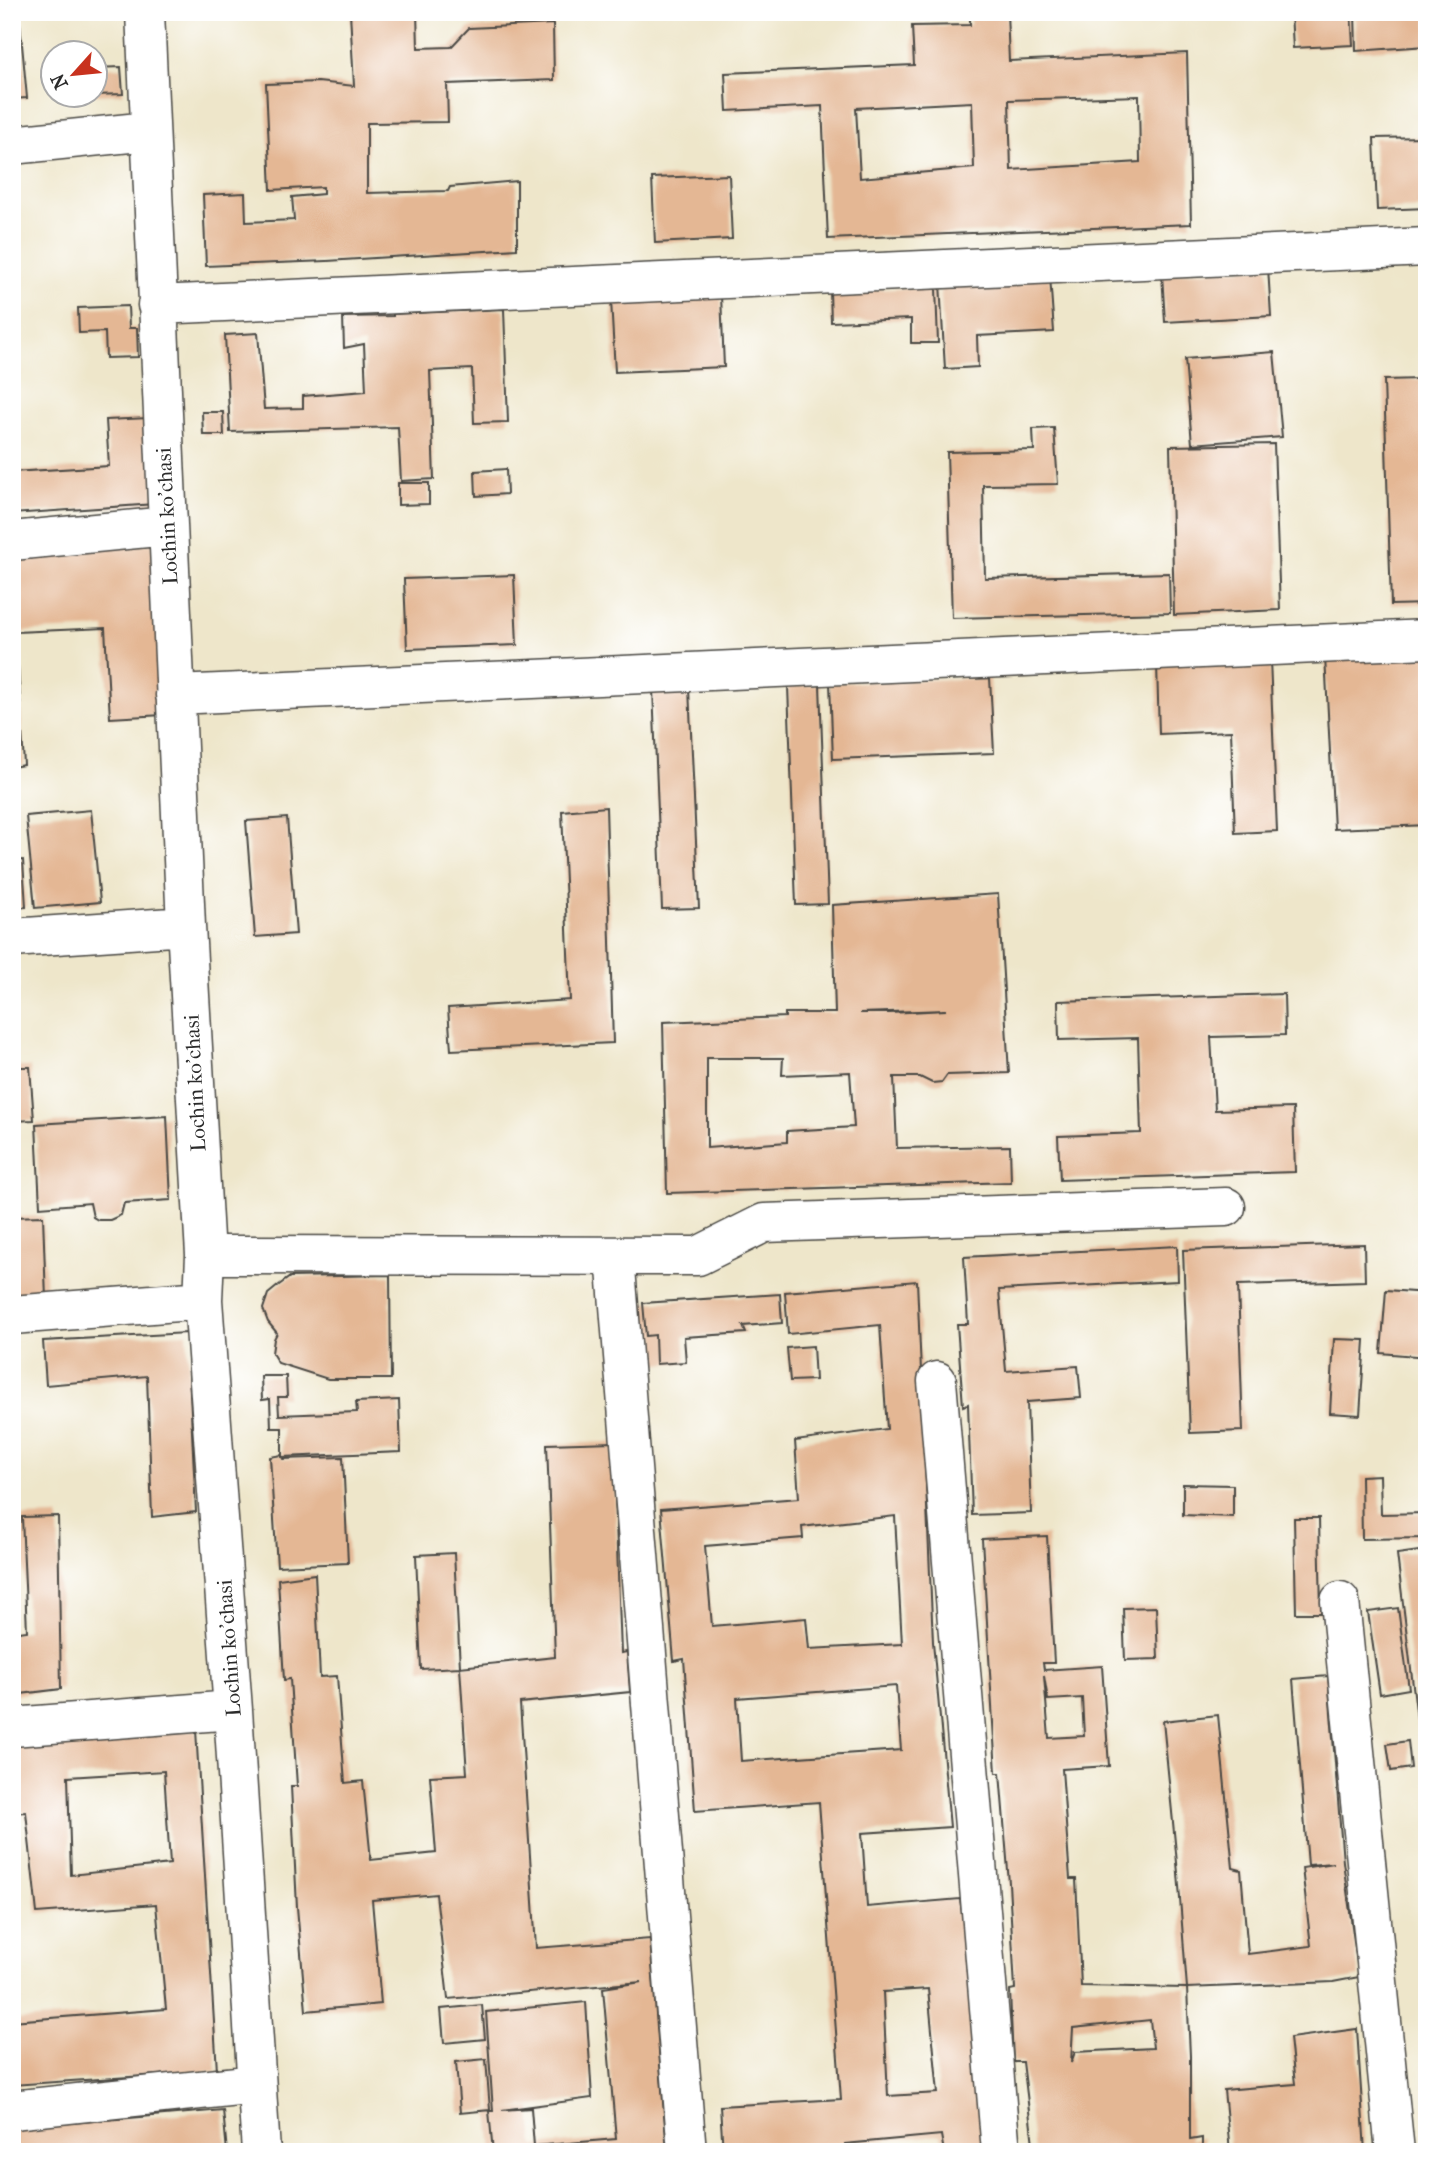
<svg xmlns="http://www.w3.org/2000/svg" width="1439" height="2164" font-family="'IM FELL French Canon',serif">
<style>
.building{fill:#e4b794;fill-rule:evenodd}
.lines{fill:none;stroke-linecap:round;stroke-linejoin:round}
.minor-casing{stroke:#484743;stroke-width:41}
.minor{stroke:#fff;stroke-width:38}
.labels{text-anchor:middle;dominant-baseline:central;stroke-width:5;stroke-linejoin:round;paint-order:stroke}
.street-label{font-size:21px;fill:#2b2b2b;stroke:#fff}
</style>
<rect width="100%" height="100%" fill="#fff"/>
<filter id="ink" filterUnits="userSpaceOnUse"><feTurbulence type="fractalNoise" baseFrequency=".0143" numOctaves="2"/><feDisplacementMap in="SourceGraphic" scale="14" xChannelSelector="R" yChannelSelector="G"/><feConvolveMatrix kernelMatrix="1 2 1 2 8 2 1 2 1" color-interpolation-filters="sRGB"/></filter>
<filter id="wash" filterUnits="userSpaceOnUse"><feTurbulence type="fractalNoise" baseFrequency=".00686" numOctaves="4" result="noise"/><feDisplacementMap in="SourceGraphic" scale="28" xChannelSelector="R" yChannelSelector="G"/><feGaussianBlur stdDeviation="1.57" result="paint"/><feColorMatrix in="noise" values="0 0 0 0 0 0 0 0 0 0 0 0 0 0 0 0 0 1.4 0 .05"/><feComposite in="paint" operator="in"/></filter>
<g filter="url(#wash)">
<rect width="100%" height="100%" fill="#eee6ca"/>
<g id="blocks">
<path class="building" d="M12,12H19L27,98L12,99Z
M350,12H417L418,48L451,47L469,28L553,24L554,80L447,84L448,122L367,123V193L448,191L450,187L517,181V249L327,261L206,266L203,195L245,193L246,222L294,220L292,197L323,194V187L271,190L266,84L318,82L354,86Z
M970,12H1007L1009,61L1187,53L1191,224L828,239L822,106L727,111L725,73L914,65L912,26L970,25ZM1139,96L1140,162L1011,170L1009,100ZM972,102L974,168L860,178L856,108Z
M1291,12H1351L1353,45L1293,48Z
M1355,12H1427V46L1356,51Z
M121,67L123,94L94,95V68Z
M1427,137V208L1377,210L1374,138Z
M729,175L732,239L655,243L652,178Z
M1268,267L1271,316L1165,322L1162,274Z
M1050,276L1054,332L977,336L978,367L945,369L940,283Z
M936,288L938,343H911V319L831,322L830,291Z
M721,295L724,367L615,372L611,300Z
M128,306L129,328H137L138,357L106,358L105,332L79,333L78,308Z
M504,309L508,422L474,423L472,369L430,371L434,479L401,481L398,427L230,432L225,335L258,333L264,409L303,408V396L366,391L364,344L344,348L343,317L393,316V314Z
M1274,352L1282,437L1192,444L1185,359Z
M1421,379L1425,497H1427V604L1391,605L1384,380Z
M202,412H223L224,435H203Z
M149,418L155,504L12,514V472L109,466L106,420Z
M1054,428L1058,484L983,485L985,578L1169,573L1170,613L952,618L947,452L1034,450L1033,429Z
M1274,444L1280,610L1174,615L1170,446Z
M506,469L507,494L476,496L475,471Z
M398,483H429V504L398,505Z
M153,543L163,715L110,718L105,628L16,632L24,765L12,767V551Z
M514,575L517,645L407,649L404,579Z
M1427,653V825L1334,829L1325,656Z
M1270,659L1277,831L1235,833L1231,731L1159,734L1157,664Z
M990,678L994,753L833,759L830,683Z
M820,685L828,904L796,905L788,686Z
M689,688L699,908L662,909L653,689Z
M606,807L613,1043L451,1050L448,1008L570,1000L562,811Z
M91,810L100,902L35,908L26,816Z
M287,818L296,934L255,937L246,821Z
M23,860L26,907L12,908V861Z
M998,894L1009,1073L947,1075L942,1082L932,1083L920,1077H894L897,1148L1010,1146L1011,1182L667,1193L663,1022L785,1017V1013H835L832,905ZM946,1010L890,1013H860ZM707,1058H783L782,1075L850,1072L854,1127L787,1131V1142L707,1148Z
M1284,994L1285,1035L1211,1037L1215,1110L1293,1108L1295,1172L1060,1180L1058,1136L1141,1133L1138,1038L1059,1040L1058,1001Z
M12,1067H30L34,1120L13,1121Z
M167,1116L171,1200L124,1203L121,1215L110,1220H98L93,1217L90,1203L40,1207L36,1124Z
M43,1216L46,1299L12,1302V1217Z
M1364,1244L1365,1281L1238,1285L1243,1431L1190,1433L1183,1250Z
M1177,1246L1178,1281L999,1290L1006,1371L1078,1366L1081,1398L1027,1402L1031,1513L972,1515L968,1404L963,1406L957,1324H968L964,1257Z
M390,1275L391,1379H328L278,1363L272,1353L274,1339L277,1333L268,1322L263,1309L268,1294L279,1285L290,1277Z
M917,1281L933,1642L950,1827L862,1833L867,1907L960,1899L995,2152H944L941,2135L845,2144V2152H723L720,2106L841,2099L819,1802L695,1811L684,1659L674,1661L661,1509L799,1498L795,1441L887,1429L880,1325L788,1334L785,1292ZM895,1516L902,1644L809,1649L806,1618L712,1626L705,1546L803,1538L802,1527ZM896,1686L901,1750L741,1761L737,1698ZM928,1989L938,2093L888,2096L883,1992Z
M1386,1290L1427,1293V1357L1381,1353Z
M780,1294L782,1323L743,1326L746,1333L684,1337L686,1362L656,1364L655,1335L646,1336L643,1303Z
M187,1333L196,1512L152,1517L147,1376L46,1385L43,1341Z
M1334,1339L1365,1340L1360,1415L1330,1413Z
M813,1346L815,1380L790,1381L787,1348Z
M261,1376H286L287,1397H278L279,1415L357,1412L356,1402L399,1400L401,1452L282,1457V1428H271L270,1399L262,1400Z
M613,1442L621,1653L627,1652L630,1692L520,1703L536,1948L650,1939L667,2152H493L489,2111H493L486,2012L586,2002L592,2098L502,2110L531,2108L534,2146L616,2139L603,1988L642,1982L448,1999L436,1894L372,1900L381,2004L306,2011L297,1907L291,1786H297L290,1679L284,1680L278,1579L315,1574L320,1677L337,1676L345,1783L363,1781L371,1860L436,1853L430,1776L467,1774L460,1667L421,1669L416,1555L454,1553L460,1667L555,1657L547,1444Z
M281,1455L283,1459L343,1457L348,1563L277,1566L270,1457Z
M1380,1475L1381,1514L1427,1513V1538L1362,1539L1361,1476Z
M1183,1484L1233,1485V1517L1183,1515Z
M58,1516L61,1689L12,1695V1633L27,1631L22,1517Z
M1294,1518H1319L1321,1613H1296Z
M1047,1536L1054,1663H1043L1044,1670L1102,1666L1109,1766L1062,1769L1070,1879H1076L1081,1986L1187,1988L1190,2056V2140L1202,2138V2152H1034L1023,2062H1013L1010,1990L1015,1989L1009,1883L1000,1773H996L982,1539ZM1044,1676L1048,1700L1082,1698L1084,1736L1049,1738ZM1150,2020L1153,2048L1075,2052L1071,2063L1073,2028Z
M1427,1550V1726L1418,1727L1397,1554Z
M1156,1607L1158,1659L1125,1660L1123,1608Z
M1398,1608L1409,1689L1380,1694L1368,1612Z
M1328,1676L1343,1862L1359,1977L1333,1982L1187,1988L1178,1873L1163,1721L1218,1715L1233,1868L1241,1870L1248,1954L1311,1946L1302,1868L1334,1863L1308,1865L1293,1679Z
M196,1730L217,2071L12,2085V2021L166,2009L156,1904L37,1913L26,1812L12,1813V1741ZM164,1771L170,1864L71,1875L68,1777Z
M1408,1741L1411,1768L1391,1771L1387,1744Z
M482,2005L485,2039L444,2043L441,2009Z
M1357,2029L1365,2152H1230L1224,2090L1295,2084L1290,2038Z
M486,2059L490,2110L460,2113L456,2062Z
M223,2110L227,2152H12V2128Z"/>
</g>
</g>
<g filter="url(#ink)">
<use href="#blocks" fill-opacity="0" stroke="#484743" stroke-width="2"/>
<g class="lines">
<g class="minor-casing">
<path id="minor" d="M145,12L186,926L205,1255L203,1300L233,1710L261,2152
M12,145L149,131
M157,305L1427,247
M12,541L168,526
M175,695L1427,639
M12,938L186,926
M205,1255L698,1256L764,1223L1226,1207
M615,1256L687,2152
M12,1315L203,1300
M937,1381L1001,2152
M1340,1601L1395,2152
M12,1727L233,1710
M12,2110L256,2084"/>
</g>
<use href="#minor" class="minor"/>
</g>
</g>
<g class="labels">
<g class="street-label">
<text transform="translate(167 516) rotate(-93)">Lochin ko'chasi</text>
<text transform="translate(195 1083) rotate(-93)">Lochin ko'chasi</text>
<text transform="translate(229 1648) rotate(-94)">Lochin ko'chasi</text>
</g>
</g>
<rect width="1439" height="2164" fill="none" stroke="#fff" stroke-width="42"/>
<g transform="translate(74 74) rotate(243)"><circle r="33" fill="#ffffff" stroke="#aaaaaa" stroke-width="2"/>
<path d="M0-5L12 26L0 18L-12 26Z" fill="#c8321e"/>
<text y="-10" font-size="19" font-weight="bold" text-anchor="middle" fill="#2b2b2b">N</text>
</g>
</svg>
